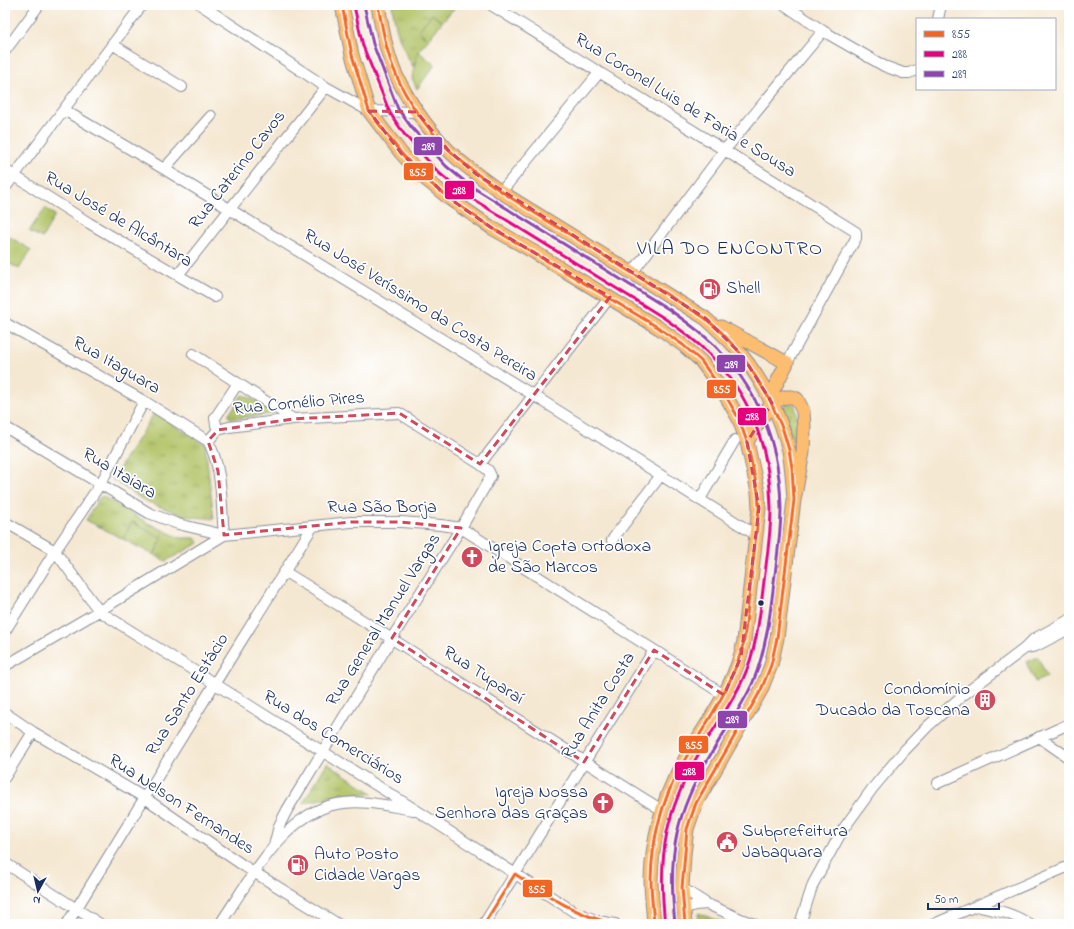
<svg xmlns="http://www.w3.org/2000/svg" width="1074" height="929" font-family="'Indie Flower',sans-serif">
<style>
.grass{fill:url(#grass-dots);stroke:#667962}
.park{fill:url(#park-tufts);stroke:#667962}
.pitch{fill:#b1c366;stroke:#667962}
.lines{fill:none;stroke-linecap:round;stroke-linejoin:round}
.minor-casing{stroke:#888c98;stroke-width:12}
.major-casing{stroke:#888c98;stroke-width:15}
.minor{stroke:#fff;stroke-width:10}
.major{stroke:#fcbd6f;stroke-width:13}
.bus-1-casing{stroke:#fff;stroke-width:6}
.bus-2-casing{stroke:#fff;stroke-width:6}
.bus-3-casing{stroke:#fff;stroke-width:6}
.bus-1{stroke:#f26522;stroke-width:3}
.bus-2{stroke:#e5007d;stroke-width:3}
.bus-3{stroke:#8e44ad;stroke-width:3}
.marked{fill:none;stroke:#d1495b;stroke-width:3;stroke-dasharray:8 5;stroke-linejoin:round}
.bus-dot{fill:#1b2f5e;stroke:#fff;stroke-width:1.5}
.labels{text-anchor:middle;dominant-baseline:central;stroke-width:3.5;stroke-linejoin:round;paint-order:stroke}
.street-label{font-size:18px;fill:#1b2f5e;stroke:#fff}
.poi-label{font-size:18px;fill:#1b2f5e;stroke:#fff;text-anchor:start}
.quarter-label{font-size:20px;letter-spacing:1px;fill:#1b2f5e;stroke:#fff}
.line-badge{stroke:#fff;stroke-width:1.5}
.badge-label{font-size:11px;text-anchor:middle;font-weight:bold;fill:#fff}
</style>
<defs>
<pattern id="grass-dots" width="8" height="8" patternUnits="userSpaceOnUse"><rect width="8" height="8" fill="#b1c366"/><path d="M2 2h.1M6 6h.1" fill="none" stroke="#8f9f57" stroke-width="1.8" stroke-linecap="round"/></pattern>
<pattern id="park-tufts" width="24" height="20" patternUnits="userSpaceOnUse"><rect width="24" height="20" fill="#b1c366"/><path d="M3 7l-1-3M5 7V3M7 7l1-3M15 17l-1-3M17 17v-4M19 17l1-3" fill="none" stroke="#8f9f57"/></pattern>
</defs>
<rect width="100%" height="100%" fill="#fff"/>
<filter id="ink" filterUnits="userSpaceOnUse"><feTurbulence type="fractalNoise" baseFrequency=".025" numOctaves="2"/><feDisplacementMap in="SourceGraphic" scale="8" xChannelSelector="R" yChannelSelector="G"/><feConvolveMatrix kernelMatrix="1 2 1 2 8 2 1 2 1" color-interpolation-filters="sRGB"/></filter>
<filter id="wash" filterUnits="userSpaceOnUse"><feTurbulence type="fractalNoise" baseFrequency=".012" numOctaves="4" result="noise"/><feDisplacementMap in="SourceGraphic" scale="16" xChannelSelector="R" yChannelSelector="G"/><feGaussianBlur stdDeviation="0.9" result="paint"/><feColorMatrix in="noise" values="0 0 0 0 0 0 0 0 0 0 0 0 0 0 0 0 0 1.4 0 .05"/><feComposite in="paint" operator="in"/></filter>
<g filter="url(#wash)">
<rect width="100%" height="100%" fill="#f5e8d2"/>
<path class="grass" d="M790,403L795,405L798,422L797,455L782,408L785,404Z"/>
<path class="park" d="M392,5H457L442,22L432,14L419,32L429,39L418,51L414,68C400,45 396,31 392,5Z
M242,395C253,398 265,405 271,414L231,419L228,416Z
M154,413L205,444L214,519L185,516L145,501L112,480Z
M102,496L148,523L180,538H195L199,543L166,561L154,555L162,539L133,522L123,539L86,520L99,498Z
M327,763L372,793L336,796L303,803Z
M699,913L727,924H699L698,914Z"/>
<path class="pitch" d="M432,14L442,22L429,39L418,31Z
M418,51L435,65L417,89L412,78Z
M45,208L55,215L42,238L29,231Z
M5,234L31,250L19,269L5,261Z
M132,522L162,539L154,555L123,539Z
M1038,657L1047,677L1035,682L1026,662Z"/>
</g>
<g filter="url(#ink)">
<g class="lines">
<g class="minor-casing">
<path id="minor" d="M201,5L326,87L369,111L417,112
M491,5L856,232V238L787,363
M785,5L823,31L884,66L903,73H909L917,70
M938,19L941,5
M112,44L182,87
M5,51L39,5
M64,110L164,169L533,395L756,535
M164,169L211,116
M5,170L89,223L215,297
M5,188L142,5
M501,192L599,73
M632,273L724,151L823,31
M178,275L326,87
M5,323L144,401L208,441C223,469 221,504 224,535L178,524L149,513L5,427
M193,354L293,419
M218,430L216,425L215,418L238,383
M208,441L218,430L229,427L293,419L399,413L480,464L488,470L491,476L461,528L392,638L287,810L279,826L274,846
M480,464L610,297
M700,499L735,440
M5,522L55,551L99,611L419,812L573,911L598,921L615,924
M612,540L661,475
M285,572C412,650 536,732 662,810
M5,631L55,551L101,483L144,401
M1024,649L1036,646L1069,629
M5,666L99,611L224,535L351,522H401L441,525L461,528L654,650L724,695
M5,713L33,732L145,798L244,866L338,924
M1039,737L1069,758
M5,777L33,732
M938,783L1069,724
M5,863L100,924
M682,888L707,904L743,920L754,924
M976,906C995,910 1013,913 1029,924
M683,909L695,905L707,904
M67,924L215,683L313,526
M220,924C248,883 284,813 337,804C362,799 388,806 413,810
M484,924L654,650
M800,924L813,884L842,831L872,789L904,751L928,726L962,696L1024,649L1034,639L1069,620
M934,924L1069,866"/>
</g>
<g class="major-casing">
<path id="major" d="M342,5L352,55L369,111L401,153L423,177L450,199L492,228L534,252L659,328L683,345L701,361L723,391L739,419L747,442L758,492L759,508L744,641C735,689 703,727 680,768C662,801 652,841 651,879C651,894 653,909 654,924
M378,5C382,28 386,52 395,73C408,101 427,128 448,150C464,166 483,179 501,192L705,318C715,327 725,336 734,346C759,374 781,414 789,451C792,467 793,484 794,500
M721,327L787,363L769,398
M685,924L682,888L684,855L687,829L696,803L761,690L771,665L777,638L794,500L803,452L804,428L803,411L797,399L792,397H785L772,403L760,420L747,442"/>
</g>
<use href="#minor" class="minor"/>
<use href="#major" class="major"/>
<g class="bus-1-casing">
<path id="bus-1" d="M342,5L352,55L369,111L401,153L423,177L450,199L492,228L659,328L683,345L701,361L723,391L739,419L747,442L758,492L759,508L744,641C731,692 705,723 680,768C662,801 652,840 651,879C651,894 653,909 654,924
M378,5C382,26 385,47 393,67C423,147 494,188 564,231C611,260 658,289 705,318L721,332L742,355L769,398L783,430L789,450L792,468L794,500L777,638L771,665L761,690L696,803L687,829L682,888L685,924
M484,924L515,874C547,895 577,916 615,924"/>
</g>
<g class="bus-2-casing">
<path id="bus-2" d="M354,6L363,46L390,113L404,134L439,173L463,193L664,318C680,329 695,340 709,354C751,394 770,450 771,508C771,532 767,557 764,581C760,613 757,649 743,679C732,703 716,725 702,748C666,809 657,853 665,924"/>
</g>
<g class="bus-3-casing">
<path id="bus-3" d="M364,5L373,44L398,109L412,128L446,166L469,185L670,310C686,322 703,333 717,348C760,392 780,447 781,508C781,532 777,558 774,582C770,616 766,650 753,682C743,705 727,727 714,749C676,810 667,852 675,923"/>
</g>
<use href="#bus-1" class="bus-1"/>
<use href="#bus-2" class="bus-2"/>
<use href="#bus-3" class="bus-3"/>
</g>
</g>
<path class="marked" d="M369,111L417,112L448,150L476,174L705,318L742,355L772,403L747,442L759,508L741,657L724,695L654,650L584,762L392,638L461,528L401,522H351L224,535L218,471L208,441L218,430L293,419L399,413L480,464L610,297L492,228L450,199L401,153Z"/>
<defs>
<g id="fuel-disc" transform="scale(1.15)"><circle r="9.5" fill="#d1495b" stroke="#fff"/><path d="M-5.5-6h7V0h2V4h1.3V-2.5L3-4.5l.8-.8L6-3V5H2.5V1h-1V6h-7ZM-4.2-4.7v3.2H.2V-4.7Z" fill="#fff"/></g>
<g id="church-disc" transform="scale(1.15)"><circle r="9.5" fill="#d1495b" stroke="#fff"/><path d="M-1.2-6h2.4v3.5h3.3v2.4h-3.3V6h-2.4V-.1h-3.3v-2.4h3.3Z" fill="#fff"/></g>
<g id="building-disc" transform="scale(1.15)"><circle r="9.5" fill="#d1495b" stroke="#fff"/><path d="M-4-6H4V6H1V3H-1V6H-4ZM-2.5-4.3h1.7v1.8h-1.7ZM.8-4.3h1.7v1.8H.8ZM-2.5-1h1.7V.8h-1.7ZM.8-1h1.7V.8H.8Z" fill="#fff"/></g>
<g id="civic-disc" transform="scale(1.15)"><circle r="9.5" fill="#d1495b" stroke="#fff"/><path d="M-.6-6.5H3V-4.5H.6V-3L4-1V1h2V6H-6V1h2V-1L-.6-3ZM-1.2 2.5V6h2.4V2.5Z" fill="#fff"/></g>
</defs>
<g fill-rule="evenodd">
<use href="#fuel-disc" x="710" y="289"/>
<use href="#church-disc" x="472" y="557"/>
<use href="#building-disc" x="985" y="700"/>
<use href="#church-disc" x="603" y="803"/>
<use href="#civic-disc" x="727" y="842"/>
<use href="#fuel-disc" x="298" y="865"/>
</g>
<circle class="bus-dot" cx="761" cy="603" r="3.5"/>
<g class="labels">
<g class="street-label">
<text transform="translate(685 106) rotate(32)">Rua Coronel Luis de Faria e Sousa</text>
<text transform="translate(238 170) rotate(-52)">Rua Caterino Cavos</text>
<text transform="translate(118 220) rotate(31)">Rua José de Alcântara</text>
<text transform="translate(420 306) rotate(32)">Rua José Veríssimo da Costa Pereira</text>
<text transform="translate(116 366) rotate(30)">Rua Itaguara</text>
<text transform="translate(299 404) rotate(-5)">Rua Cornélio Pires</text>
<text transform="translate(119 474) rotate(31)">Rua Itaiara</text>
<text x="382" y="508">Rua São Borja</text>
<text transform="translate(384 620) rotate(-58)">Rua General Manuel Vargas</text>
<text transform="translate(483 676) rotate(33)">Rua Tuparaí</text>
<text transform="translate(188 695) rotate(-58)">Rua Santo Estácio</text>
<text transform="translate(599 706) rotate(-58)">Rua Anita Costa</text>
<text transform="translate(333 738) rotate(32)">Rua dos Comerciários</text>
<text transform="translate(181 805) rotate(33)">Rua Nelson Fernandes</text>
</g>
<g class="poi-label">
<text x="726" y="289">Shell</text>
<text x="488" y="547">Igreja Copta Ortodoxa<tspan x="488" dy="21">de São Marcos</tspan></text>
<text x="970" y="690" text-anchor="end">Condomínio<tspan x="970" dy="21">Ducado da Toscana</tspan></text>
<text x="588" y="793" text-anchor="end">Igreja Nossa<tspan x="588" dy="21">Senhora das Graças</tspan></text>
<text x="742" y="832">Subprefeitura<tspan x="742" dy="21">Jabaquara</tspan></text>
<text x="314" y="855">Auto Posto<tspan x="314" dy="21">Cidade Vargas</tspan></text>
</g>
<g class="quarter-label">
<text x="730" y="249">VILA DO ENCONTRO</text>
</g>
</g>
<g class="line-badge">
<rect x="413" y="136" width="30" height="20" rx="4" fill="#8e44ad"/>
<rect x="403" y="162" width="31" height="19" rx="4" fill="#f26522"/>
<rect x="444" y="180" width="31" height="20" rx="4" fill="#e5007d"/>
<rect x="716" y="354" width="30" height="19" rx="4" fill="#8e44ad"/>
<rect x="706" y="379" width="31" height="20" rx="4" fill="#f26522"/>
<rect x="737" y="407" width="30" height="19" rx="4" fill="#e5007d"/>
<rect x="717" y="710" width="31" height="19" rx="4" fill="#8e44ad"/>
<rect x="678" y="735" width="31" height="19" rx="4" fill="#f26522"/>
<rect x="674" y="761" width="31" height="20" rx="4" fill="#e5007d"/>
<rect x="522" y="879" width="31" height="19" rx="4" fill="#f26522"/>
</g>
<g class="badge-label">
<text x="428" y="150">289</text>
<text x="418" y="176">855</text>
<text x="459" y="194">288</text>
<text x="731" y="368">289</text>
<text x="722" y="393">855</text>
<text x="752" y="420">288</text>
<text x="732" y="723">289</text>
<text x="694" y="749">855</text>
<text x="689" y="775">288</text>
<text x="537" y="893">855</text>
</g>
<rect width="1074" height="929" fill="none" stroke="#fff" stroke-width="20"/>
<rect x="916" y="18" width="140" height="72" fill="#ffffff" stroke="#a4acbf"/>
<rect x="924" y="31" width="20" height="6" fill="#f26522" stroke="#a4acbf"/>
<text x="952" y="38" font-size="12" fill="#1b2f5e">855</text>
<rect x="924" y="51" width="20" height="6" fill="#e5007d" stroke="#a4acbf"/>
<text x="952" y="58" font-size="12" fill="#1b2f5e">288</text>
<rect x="924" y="71" width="20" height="6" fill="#8e44ad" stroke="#a4acbf"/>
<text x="952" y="78" font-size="12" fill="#1b2f5e">289</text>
<g transform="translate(38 891) rotate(188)" stroke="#ffffff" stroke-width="3" paint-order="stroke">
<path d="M0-3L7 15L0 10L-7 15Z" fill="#1b2f5e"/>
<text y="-6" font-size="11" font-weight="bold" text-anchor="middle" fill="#1b2f5e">N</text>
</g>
<path d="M928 903v6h71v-6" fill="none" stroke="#1b2f5e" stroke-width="2"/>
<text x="934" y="903" font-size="12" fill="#1b2f5e" stroke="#ffffff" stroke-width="3" paint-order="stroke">50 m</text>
</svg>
